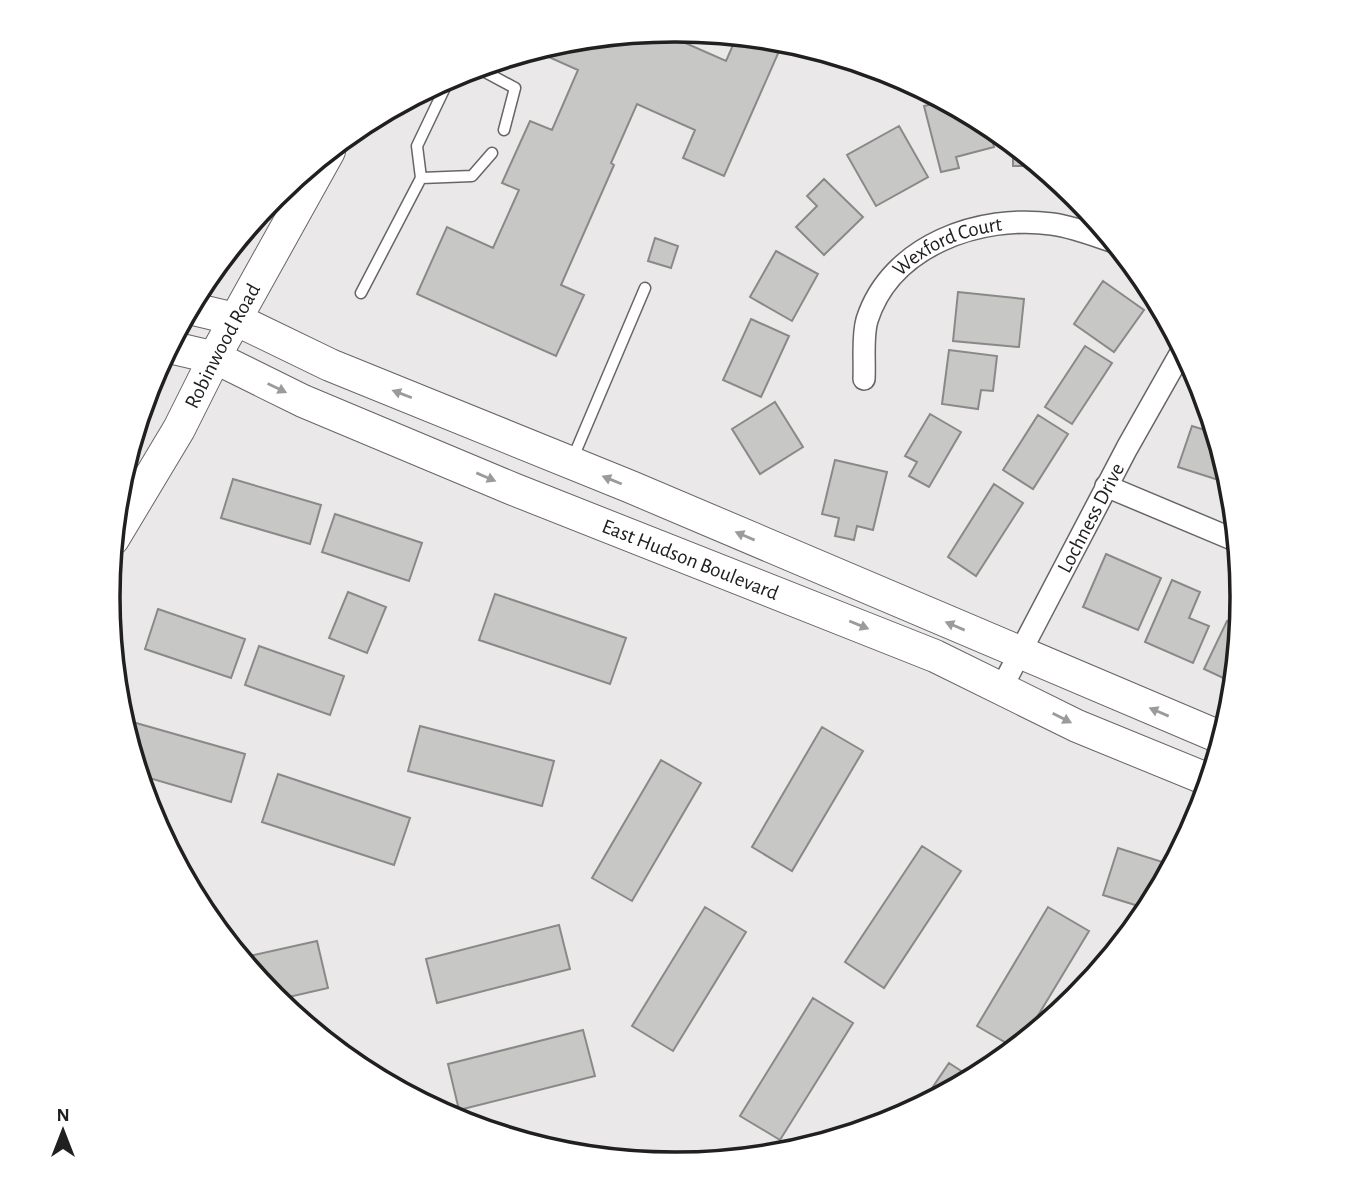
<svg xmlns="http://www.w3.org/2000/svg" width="1350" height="1194" font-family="'Alegreya Sans',sans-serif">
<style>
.building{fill:#c7c8c5;stroke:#898a87;stroke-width:2}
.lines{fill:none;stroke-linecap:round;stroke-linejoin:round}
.lane-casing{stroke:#686567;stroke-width:13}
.street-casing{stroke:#686567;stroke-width:24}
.secondary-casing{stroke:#686567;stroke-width:34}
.lane{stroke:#fff;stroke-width:10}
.street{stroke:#fff;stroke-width:21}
.secondary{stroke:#fff;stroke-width:32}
.oneway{fill:#9b9b9b}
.labels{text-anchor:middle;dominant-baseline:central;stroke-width:5;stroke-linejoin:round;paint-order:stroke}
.street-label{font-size:21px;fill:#212021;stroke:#fff}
.rim{fill:none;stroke:#212021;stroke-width:3.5}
</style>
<rect width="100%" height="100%" fill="#ebe8ea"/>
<path class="building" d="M658,31L726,61L737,36L784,40L724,176L683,158L695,130L637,104L611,163L614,165L561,285L584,295L556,356L417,294L447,227L493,248L519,190L502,183L530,121L552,130L578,70L533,50L565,41Z
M945,101L952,105L955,116L967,113L988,124L994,147L956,157L959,168L941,172L924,106Z
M899,126L928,177L876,206L847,155Z
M1013,144L1040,166H1013Z
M824,179L863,217L824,255L796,227L817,206L807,196Z
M655,238L678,246L671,268L648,261Z
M776,251L818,274L792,321L750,297Z
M1103,281L1144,310L1114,352L1074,324Z
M958,292L1024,299L1019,347L953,341Z
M751,319L789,336L761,397L723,380Z
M1085,346L1112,363L1072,424L1045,407Z
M949,350L997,356L993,391L981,390L978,409L942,404Z
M775,402L803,447L760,474L732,429Z
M930,414L961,432L929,487L909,476L917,462L905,456Z
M1038,415L1068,434L1033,489L1003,470Z
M1192,426L1215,433L1231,484L1178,467Z
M835,460L887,472L873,530L857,526L854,540L835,536L839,518L822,514Z
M233,479L321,505L310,544L221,518Z
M994,484L1023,503L976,576L948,557Z
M335,514L422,543L409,581L322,552Z
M1106,554L1161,578L1138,630L1083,607Z
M1172,580L1200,592L1189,618L1209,626L1193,663L1145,642Z
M348,592L386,607L367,653L329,638Z
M495,594L626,638L610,684L479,640Z
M158,609L245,639L231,678L145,649Z
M1227,621L1239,626L1234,683L1204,669Z
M259,646L344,676L330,715L245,685Z
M122,719L245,754L231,802L139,775Z
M420,726L554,761L542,806L408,771Z
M822,727L863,751L792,871L752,847Z
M661,760L701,783L632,901L592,878Z
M278,774L410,818L394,865L262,822Z
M922,846L961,871L884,988L845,962Z
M1118,848L1172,865L1148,909L1103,895Z
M705,907L746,932L673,1051L632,1026Z
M1048,907L1089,931L1022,1042L1015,1048L977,1026Z
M559,925L570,969L437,1003L426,959Z
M317,941L328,988L276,1000L241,958Z
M813,998L853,1023L780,1140L740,1116Z
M583,1030L595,1076L459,1110L448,1064Z
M949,1063L972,1078L920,1106Z"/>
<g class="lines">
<g class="lane-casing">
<path id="lane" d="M476,67L515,88L504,130
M421,178L417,146L450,77
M361,293L421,178L472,176L492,153
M572,460L645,288"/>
</g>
<g class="street-casing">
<g id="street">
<path id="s1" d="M864,379C865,360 862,337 867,320C891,245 980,214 1052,224C1074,227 1094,235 1114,242"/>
<path d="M1106,486L1237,541"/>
<path id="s2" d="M1002,687L1127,448L1183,349"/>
</g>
</g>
<g class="secondary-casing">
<g id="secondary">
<path d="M189,308L235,319L330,365L631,487L1222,738"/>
<path id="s3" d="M169,347L216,358L303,401L513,489L935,656L1077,726L1209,780"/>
<path id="s4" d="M113,539L179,429L220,347L329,151"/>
</g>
</g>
<use href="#lane" class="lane"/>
<use href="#street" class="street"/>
<use href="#secondary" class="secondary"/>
</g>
<defs><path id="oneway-solid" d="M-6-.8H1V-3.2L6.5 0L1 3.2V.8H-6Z" transform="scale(1.75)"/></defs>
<g class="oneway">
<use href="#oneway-solid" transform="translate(277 388) rotate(26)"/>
<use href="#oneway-solid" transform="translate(402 394) rotate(-159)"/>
<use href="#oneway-solid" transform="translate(486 477) rotate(23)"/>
<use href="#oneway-solid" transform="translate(612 480) rotate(-158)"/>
<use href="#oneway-solid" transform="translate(745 536) rotate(-157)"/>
<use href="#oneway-solid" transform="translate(859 625) rotate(22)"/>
<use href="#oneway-solid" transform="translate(955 626) rotate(-157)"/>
<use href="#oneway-solid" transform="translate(1159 712) rotate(-157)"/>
<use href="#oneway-solid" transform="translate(1062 718) rotate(27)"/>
</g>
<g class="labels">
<g class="street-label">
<text stroke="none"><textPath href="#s1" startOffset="175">Wexford Court</textPath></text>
<text stroke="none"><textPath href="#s4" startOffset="222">Robinwood Road</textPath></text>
<text stroke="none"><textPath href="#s2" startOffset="191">Lochness Drive</textPath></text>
<text stroke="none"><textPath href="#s3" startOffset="564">East Hudson Boulevard</textPath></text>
</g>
</g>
<path d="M0 0H1350V1194H0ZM120 597a555 555 0 1 1 1110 0a555 555 0 1 1-1110 0Z" fill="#fff" fill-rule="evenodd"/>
<path class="rim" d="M120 597a555 555 0 1 1 1110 0a555 555 0 1 1-1110 0Z"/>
<g transform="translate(63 1131)" stroke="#ffffff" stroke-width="5" paint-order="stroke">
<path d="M0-5L12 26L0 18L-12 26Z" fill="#212021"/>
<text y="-10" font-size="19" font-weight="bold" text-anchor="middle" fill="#212021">N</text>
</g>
</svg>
